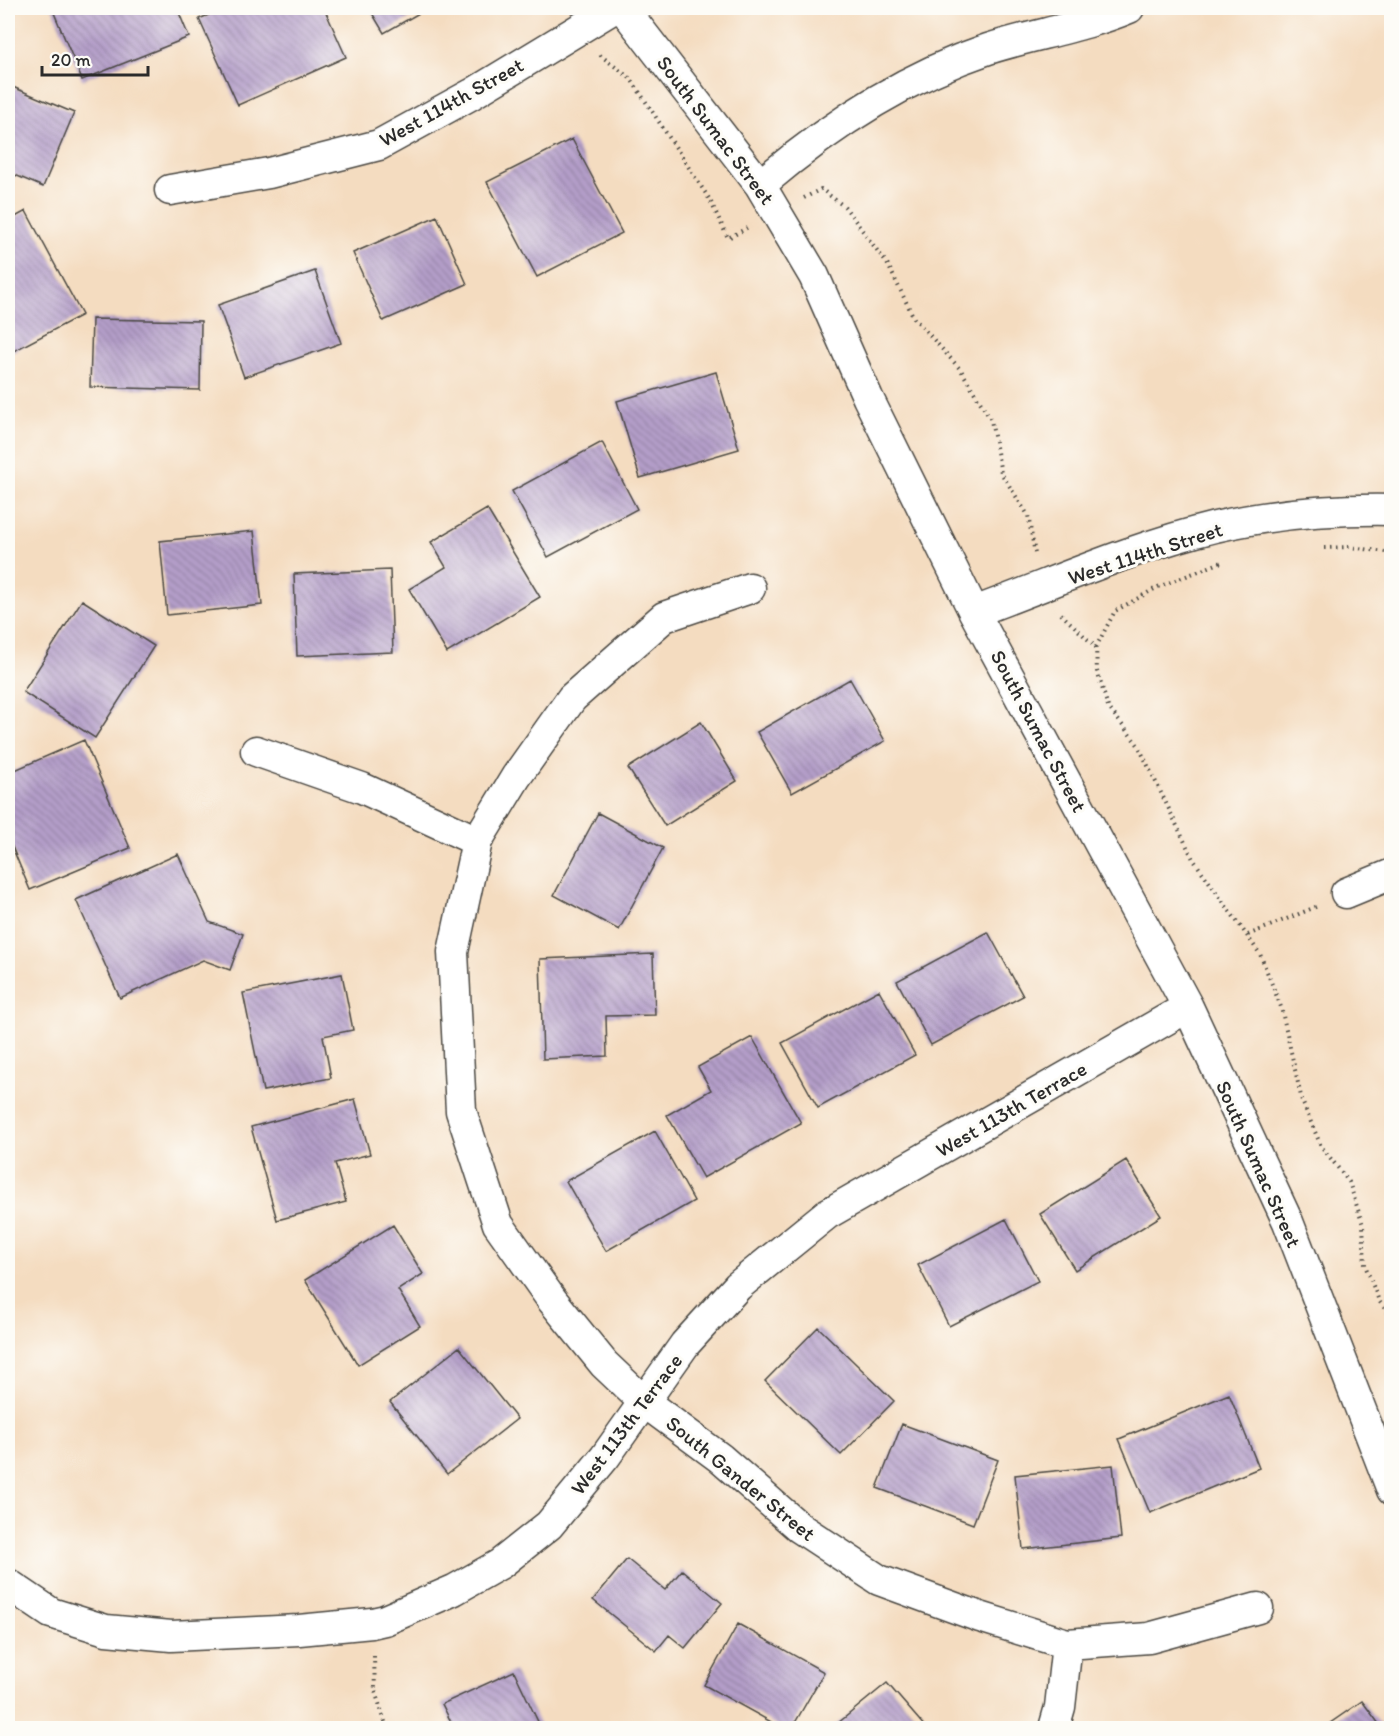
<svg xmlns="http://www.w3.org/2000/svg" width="1399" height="1736" font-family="Itim,sans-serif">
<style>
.building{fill:url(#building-back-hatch)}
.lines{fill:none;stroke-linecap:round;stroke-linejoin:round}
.minor-casing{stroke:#494641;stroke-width:33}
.path{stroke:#494641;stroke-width:4;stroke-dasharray:1.5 4.5;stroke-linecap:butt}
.minor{stroke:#fff;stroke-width:30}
.labels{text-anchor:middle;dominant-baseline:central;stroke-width:6;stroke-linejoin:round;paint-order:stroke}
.street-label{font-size:21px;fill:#2b2b2b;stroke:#fdfcf7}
</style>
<defs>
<pattern id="building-back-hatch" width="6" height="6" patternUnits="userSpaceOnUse" patternTransform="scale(1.5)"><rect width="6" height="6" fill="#b49ec9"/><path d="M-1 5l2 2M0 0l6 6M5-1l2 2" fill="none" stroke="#9381a3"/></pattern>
</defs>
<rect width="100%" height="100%" fill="#fdfcf7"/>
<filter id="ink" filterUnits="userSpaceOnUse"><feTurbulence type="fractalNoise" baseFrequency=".0167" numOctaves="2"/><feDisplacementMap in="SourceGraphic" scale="12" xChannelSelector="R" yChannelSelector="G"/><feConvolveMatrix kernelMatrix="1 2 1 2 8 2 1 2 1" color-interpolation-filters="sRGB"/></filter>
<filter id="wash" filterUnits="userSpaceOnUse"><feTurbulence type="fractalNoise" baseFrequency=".008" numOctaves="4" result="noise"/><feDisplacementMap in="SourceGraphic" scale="24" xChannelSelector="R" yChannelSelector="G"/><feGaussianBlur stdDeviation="1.35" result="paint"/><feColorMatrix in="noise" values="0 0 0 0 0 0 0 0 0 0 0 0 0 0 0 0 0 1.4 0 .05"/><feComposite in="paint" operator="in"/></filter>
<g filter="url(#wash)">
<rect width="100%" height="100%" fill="#f4dcc0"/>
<g id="blocks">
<path class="building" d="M52,8H177L189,37L82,80Z
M225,8H324L346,57L238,105L199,19Z
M369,8H428L384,33Z
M8,85L74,113L43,187L8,172Z
M572,139L622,233L537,277L487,182Z
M26,211L82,315L8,354V221Z
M437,216L467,284L383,321L353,253Z
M315,271L341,343L244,377L218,305Z
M92,319L201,321L200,390L90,387Z
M716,372L739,449L640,478L617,401Z
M602,442L637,509L548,557L512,491Z
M487,509L540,597L447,653L409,589L446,567L431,542Z
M254,531L262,605L167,615L160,541Z
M390,570L393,652L297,656L294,574Z
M82,600L154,646L95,738L23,692Z
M850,679L885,741L792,793L757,732Z
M701,722L737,781L665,826L628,768Z
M84,740L130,848L30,890L8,837V773Z
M598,813L663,848L619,930L554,895Z
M178,854L209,922L243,934L230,970L203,960L120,998L76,900Z
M988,932L1023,996L931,1045L897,981Z
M653,954L655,1015L606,1016L607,1056L543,1059L540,959Z
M342,974L353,1030L323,1036L331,1078L263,1091L243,993Z
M879,990L915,1055L818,1108L782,1043Z
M752,1037L801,1123L703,1178L667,1115L711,1090L698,1067Z
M355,1099L370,1154L335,1163L346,1202L277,1220L251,1127Z
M655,1131L694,1201L606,1251L566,1181Z
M1126,1160L1161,1216L1075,1270L1040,1214Z
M1006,1219L1038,1281L949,1326L918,1265Z
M393,1225L423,1274L398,1290L420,1326L358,1365L305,1280Z
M818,1327L894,1401L841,1455L765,1381Z
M459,1347L517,1419L447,1474L390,1402Z
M1229,1394L1259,1468L1150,1513L1119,1439Z
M902,1424L998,1460L973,1524L877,1488Z
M1113,1465L1121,1538L1023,1549L1015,1475Z
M627,1559L665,1590L682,1570L722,1603L685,1648L669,1635L656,1651L593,1600Z
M738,1624L824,1672L792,1728H782L704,1685Z
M514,1671L541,1728H454L442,1704Z
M887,1683L926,1728H832Z
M1362,1701L1382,1728H1323Z"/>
</g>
</g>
<g filter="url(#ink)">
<use href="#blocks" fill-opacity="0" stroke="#494641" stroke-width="1.5"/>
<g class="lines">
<g class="minor-casing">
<path id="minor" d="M623,8L760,185L814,276L868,398L974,612L1188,1007L1288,1222L1392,1490
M760,185C827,128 904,77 988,49C1035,34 1084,27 1129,8
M170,190L269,173L379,145L472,94L614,8
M750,588L664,617L572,698L516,777L477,841L453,952L461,1111L498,1224L552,1300L604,1364L643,1401L720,1458L800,1528L879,1580L980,1617L1067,1644L1149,1638L1258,1608
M974,612C1053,583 1133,547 1215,527C1271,514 1334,509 1392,510
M256,751L362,788L477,841
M1346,893L1392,874
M8,1584L51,1613L106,1630L171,1636L299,1630L372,1623L385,1620L454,1590L500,1564L549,1525L605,1457L685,1344L738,1286L827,1214L1188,1007
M1054,1728L1060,1707L1067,1644"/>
</g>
<path class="path" d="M600,55L631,79L710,200L728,238L747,228
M804,198L821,189L845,207L888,265L914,318L961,370L991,420L1001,473L1028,515L1035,554
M1324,548L1351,547L1392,553
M1061,614L1096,647L1115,611L1158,587L1222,562
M1096,647L1097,671L1108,707L1138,745L1193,859L1260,954L1281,1007L1302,1101L1321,1146L1349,1182L1363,1225L1365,1265L1379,1301L1392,1318
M1248,935L1318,906
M374,1656L375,1691L387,1728"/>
<use href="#minor" class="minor"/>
</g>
</g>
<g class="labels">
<g class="street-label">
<text transform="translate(451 102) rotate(-29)">West 114th Street</text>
<text transform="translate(716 130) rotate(53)">South Sumac Street</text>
<text transform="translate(1145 553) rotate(-18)">West 114th Street</text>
<text transform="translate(1039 731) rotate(62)">South Sumac Street</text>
<text transform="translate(1011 1109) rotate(-30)">West 113th Terrace</text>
<text transform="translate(1259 1164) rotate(66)">South Sumac Street</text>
<text transform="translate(626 1424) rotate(-53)">West 113th Terrace</text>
<text transform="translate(741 1478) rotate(39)">South Gander Street</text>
</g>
</g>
<rect width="1399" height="1736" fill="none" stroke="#fdfcf7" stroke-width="30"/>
<path d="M42 66v9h106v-9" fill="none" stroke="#2b2b2b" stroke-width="3"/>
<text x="51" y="66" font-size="18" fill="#2b2b2b" stroke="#fdfcf7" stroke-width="4.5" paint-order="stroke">20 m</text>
</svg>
